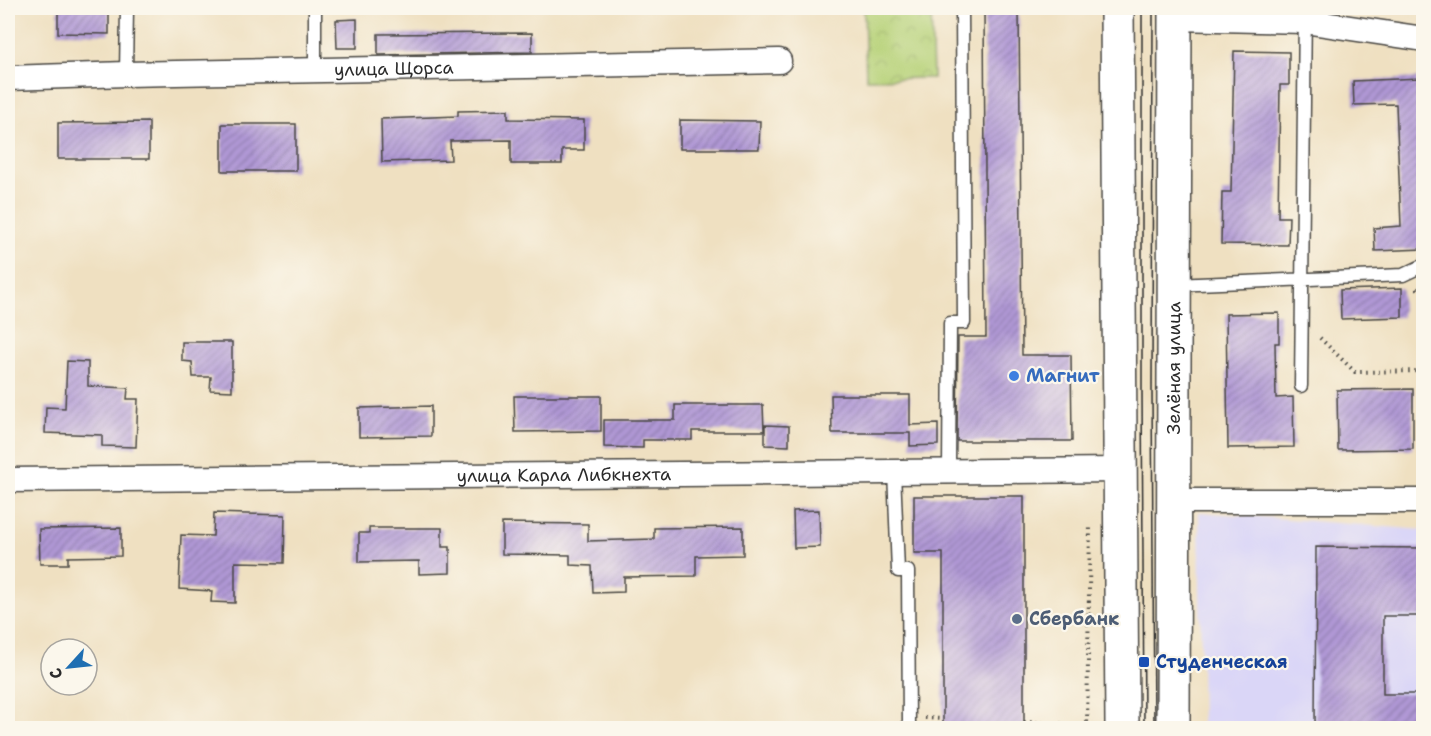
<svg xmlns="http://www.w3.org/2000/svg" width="1431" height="736" font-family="'Shantell Sans',sans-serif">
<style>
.built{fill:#dad6f7}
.park{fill:url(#park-crowns);stroke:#707e51;stroke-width:1.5}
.building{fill:url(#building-hatch)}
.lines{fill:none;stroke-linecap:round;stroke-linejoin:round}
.lane-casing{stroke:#484642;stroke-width:15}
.street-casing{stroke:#484642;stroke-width:27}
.secondary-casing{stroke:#484642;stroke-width:36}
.path{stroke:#484642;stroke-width:4;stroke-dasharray:1.5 4.5;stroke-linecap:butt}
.lane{stroke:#fff;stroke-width:12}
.street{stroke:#fff;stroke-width:24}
.secondary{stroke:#fff;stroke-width:33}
.tram{stroke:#2b2b2b;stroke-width:1.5}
.shop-dot{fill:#3f7fe0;stroke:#fbf7ec;stroke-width:2}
.service-dot{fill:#5c6f8a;stroke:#fbf7ec;stroke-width:2}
.transit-dot{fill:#1a4fb4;stroke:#fbf7ec;stroke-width:2}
.labels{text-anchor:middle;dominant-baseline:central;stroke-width:4.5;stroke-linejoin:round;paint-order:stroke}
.street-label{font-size:18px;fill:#2b2b2b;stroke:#fbf7ec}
.shop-label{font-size:18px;font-weight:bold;fill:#366cbe;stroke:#fbf7ec;text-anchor:start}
.service-label{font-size:18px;font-weight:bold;fill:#4e5e75;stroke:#fbf7ec;text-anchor:start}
.transit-label{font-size:18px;font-weight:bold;fill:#164399;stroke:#fbf7ec;text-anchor:start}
</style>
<defs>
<pattern id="park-crowns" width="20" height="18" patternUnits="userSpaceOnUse" patternTransform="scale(1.5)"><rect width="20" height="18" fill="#b6d177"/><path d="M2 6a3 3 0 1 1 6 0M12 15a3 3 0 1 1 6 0" fill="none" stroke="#9db467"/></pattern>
<pattern id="building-hatch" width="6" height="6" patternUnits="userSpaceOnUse" patternTransform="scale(1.5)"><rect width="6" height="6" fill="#b098d5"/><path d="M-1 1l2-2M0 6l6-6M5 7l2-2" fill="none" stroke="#8f7cad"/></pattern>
</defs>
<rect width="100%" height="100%" fill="#fbf7ec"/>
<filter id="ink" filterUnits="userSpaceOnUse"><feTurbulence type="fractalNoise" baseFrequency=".0167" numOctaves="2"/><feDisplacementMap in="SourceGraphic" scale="12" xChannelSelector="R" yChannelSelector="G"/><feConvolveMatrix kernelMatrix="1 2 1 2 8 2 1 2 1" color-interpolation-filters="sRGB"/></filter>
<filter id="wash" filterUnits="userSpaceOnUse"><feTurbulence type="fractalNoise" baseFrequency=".008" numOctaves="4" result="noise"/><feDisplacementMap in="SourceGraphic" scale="24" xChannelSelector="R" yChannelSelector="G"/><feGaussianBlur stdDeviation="1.35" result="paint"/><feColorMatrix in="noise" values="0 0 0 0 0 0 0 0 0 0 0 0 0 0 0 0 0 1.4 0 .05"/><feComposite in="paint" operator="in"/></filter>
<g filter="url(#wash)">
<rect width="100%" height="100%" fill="#efe0c1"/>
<path class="built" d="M1199,512L1423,530V728H1202Z"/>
<path class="park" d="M864,8H931L933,78L866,79Z"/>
<g id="blocks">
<path class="building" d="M58,8H109V34L58,33Z
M984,8H1019L1022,355H1071L1072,441H957L958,337H986Z
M357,19V48H337L336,20Z
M532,33V52L378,55V34Z
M1234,51L1289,52V85H1280L1278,217H1289L1288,245L1221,244L1222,192H1231Z
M1420,78L1424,169V249L1375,251L1374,228L1401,226L1396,104L1354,105L1353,81Z
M508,110V119L584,120V150H562V164H511V140L450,141L451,160L382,162L381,119L458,116V111Z
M680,120L760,121L759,149H680Z
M149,122V159H58V123Z
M222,124H296V171H222Z
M1402,288V317L1341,319L1340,290Z
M1279,313V343H1275L1276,398L1293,397L1294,447L1228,448L1226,314Z
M182,342H232V391L210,390L211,377H193L192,362L182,361Z
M67,361L88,362V386L128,388L127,399H138L136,447L102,446V435L45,433L46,407L65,408Z
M1413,389V449L1338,450L1337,390Z
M831,395H910V425L938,424V445L910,446V433H832Z
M514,396H601V431L515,432Z
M675,405H763L764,431H692V440H643V448L604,447V420H675Z
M431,406V436L359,437V408Z
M765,425L789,426V446L765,445Z
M914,496H1024V729H943V553H914Z
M819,510L820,547L794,548L793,511Z
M214,513L285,515L284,563L235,562V603L211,602L212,591L179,589L181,535L213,536Z
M502,523L588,524V541L654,539V528L743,527V555L696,556V576L624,577V592L593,593L592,566L570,565V555L502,554Z
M121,528V556L68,557V564H40L39,529Z
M369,528H442V547H450V573L419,574V561L359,562V533H369Z
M1316,547L1424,548V616H1383V694H1424V729H1315Z"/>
</g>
</g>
<g filter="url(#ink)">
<use href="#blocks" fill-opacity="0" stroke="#484642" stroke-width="1.5"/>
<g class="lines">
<g class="lane-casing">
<path id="lane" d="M315,8V70
M126,74L127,8
M1174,285L1403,275L1424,265
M1301,386L1305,8
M894,471L898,571H908L909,728
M949,471L950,323H964L962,8"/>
</g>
<g class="street-casing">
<g id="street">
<path d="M1175,18L1304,21L1424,39"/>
<path id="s1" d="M8,78L126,74L779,61"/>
<path id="s2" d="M8,480L1122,470"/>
<path d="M1175,501H1424"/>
</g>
</g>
<g class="secondary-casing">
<g id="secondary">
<path d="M1117,8L1122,728"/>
<path id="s3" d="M1173,728L1175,8"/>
</g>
</g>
<path class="path" d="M1417,288L1424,295
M1320,338L1355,372L1424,371
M925,718L943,719
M1024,722L1087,725
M1201,726L1234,728
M1087,728L1090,524"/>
<use href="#lane" class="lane"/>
<use href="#street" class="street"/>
<use href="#secondary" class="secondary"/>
<path class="tram" d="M1142,8V390L1144,728
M1153,8L1152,390L1154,728"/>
</g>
</g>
<circle class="shop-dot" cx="1014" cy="376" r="6"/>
<circle class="service-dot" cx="1017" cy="619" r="6"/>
<rect class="transit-dot" x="1138" y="656" width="12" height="12" rx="3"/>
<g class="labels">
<g class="street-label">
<text stroke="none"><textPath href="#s1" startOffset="386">улица Щорса</textPath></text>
<text stroke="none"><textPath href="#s3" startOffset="360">Зелёная улица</textPath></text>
<text stroke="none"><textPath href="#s2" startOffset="556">улица Карла Либкнехта</textPath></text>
</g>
<g class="shop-label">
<text x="1026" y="376">Магнит</text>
</g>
<g class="service-label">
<text x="1029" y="619">Сбербанк</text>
</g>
<g class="transit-label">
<text x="1156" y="662">Студенческая</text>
</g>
</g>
<rect width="1431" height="736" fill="none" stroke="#fbf7ec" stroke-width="30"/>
<g transform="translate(69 667) rotate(243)"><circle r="28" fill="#fbf7ec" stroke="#a8a59f" stroke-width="1.5"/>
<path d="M0-4.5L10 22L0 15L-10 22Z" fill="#1f6fb2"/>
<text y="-9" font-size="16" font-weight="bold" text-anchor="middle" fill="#2b2b2b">С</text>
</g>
</svg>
